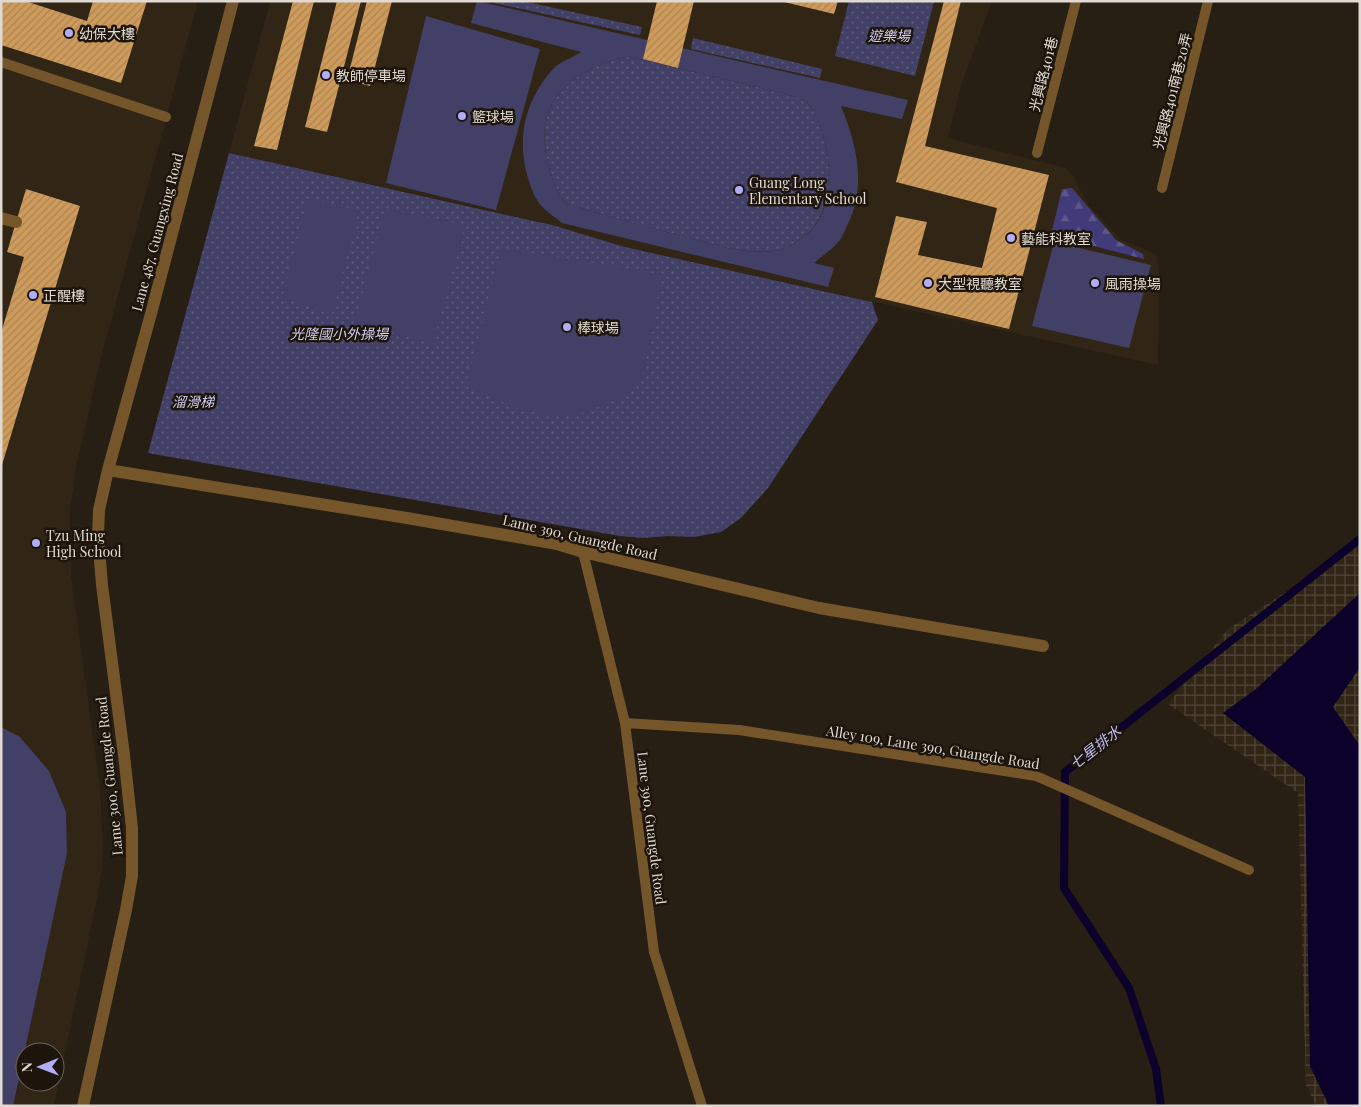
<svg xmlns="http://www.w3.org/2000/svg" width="1361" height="1107" font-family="'Playfair Display','Noto Sans TC',serif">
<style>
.built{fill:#312515;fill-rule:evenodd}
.industrial{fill:url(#industrial-grid)}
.grass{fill:url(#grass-dots)}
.forest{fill:url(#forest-firs)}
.garden{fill:#424066;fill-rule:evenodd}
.water{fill:#0b012b}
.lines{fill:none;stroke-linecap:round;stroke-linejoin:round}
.stream{stroke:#0b012b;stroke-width:8}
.building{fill:url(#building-hatch)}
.service{stroke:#75552a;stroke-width:10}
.pedestrian{stroke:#75552a;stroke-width:12}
.minor{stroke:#75552a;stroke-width:12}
.poi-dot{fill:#b1adfa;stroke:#1d150b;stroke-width:2}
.labels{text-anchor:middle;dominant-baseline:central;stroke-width:5;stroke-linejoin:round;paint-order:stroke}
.poi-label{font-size:14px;fill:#e0dad3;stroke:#1d150b;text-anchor:start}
.park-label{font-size:14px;font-style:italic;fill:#cecdf3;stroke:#1d150b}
.street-label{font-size:14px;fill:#e0dad3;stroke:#1d150b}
.water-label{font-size:15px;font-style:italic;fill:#bfbdf6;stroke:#1d150b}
</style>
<defs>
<pattern id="industrial-grid" width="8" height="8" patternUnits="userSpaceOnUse" patternTransform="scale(1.25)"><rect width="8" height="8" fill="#312515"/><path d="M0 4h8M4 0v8" fill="none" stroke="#4f4436"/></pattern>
<pattern id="grass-dots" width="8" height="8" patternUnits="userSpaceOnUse" patternTransform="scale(1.25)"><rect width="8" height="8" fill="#424066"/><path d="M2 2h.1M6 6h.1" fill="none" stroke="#5d5b7b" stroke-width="1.8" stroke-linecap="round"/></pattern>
<pattern id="forest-firs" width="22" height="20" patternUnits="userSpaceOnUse" patternTransform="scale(1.25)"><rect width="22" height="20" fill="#423b79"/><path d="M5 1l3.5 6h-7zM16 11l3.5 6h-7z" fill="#5d578b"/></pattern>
<pattern id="building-hatch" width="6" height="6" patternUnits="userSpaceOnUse" patternTransform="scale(1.25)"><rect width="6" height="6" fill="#ce9b5b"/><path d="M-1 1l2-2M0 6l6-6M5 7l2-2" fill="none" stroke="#ab8454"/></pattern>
</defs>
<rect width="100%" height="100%" fill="#271e14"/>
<path class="built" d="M1,1H198L99,366L76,468L70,510L71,576L100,787L103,843L102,868L97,899L54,1106H1ZM25,1052H55V1082H25Z
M270,1H992L961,86L948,138L1066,168L1074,177L1087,203L1120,239L1157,255L1159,271L1158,365L625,247L541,222L229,153Z"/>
<path class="industrial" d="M1360,544V1106H1316L1306,1085L1298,793L1168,704L1228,629Z"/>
<path class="grass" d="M495,1H522L642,27L640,35L494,3Z
M849,1H934L915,76L835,56Z
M693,38L822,69L820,78L691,49Z
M627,57L639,59C680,69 720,78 761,88C775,92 792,94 805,101C820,111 829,154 829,171C828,198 824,225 799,240C794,243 788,248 782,249C749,258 707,242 674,234C637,224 601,215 565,203C561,197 556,190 554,183C537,137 540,96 587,71C600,64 612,59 627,57Z
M229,153L552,225L625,247L872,302L878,320L768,488L741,518L721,532L694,537L668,536L643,538L620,536L148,453Z"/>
<path class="forest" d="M1072,188L1116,240L1143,254L1144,259L1051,235L1062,189Z"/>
<path class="garden" d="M477,1L908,100L902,119L841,106C857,145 867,187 847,226C845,230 843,236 840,240C833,249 822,256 814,263L834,268L828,287L562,223C555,217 545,211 539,203C533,195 530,184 527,175C517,136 525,101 552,70C559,62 572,58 581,52L471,23ZM627,57L639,59C680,69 720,78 761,88C775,92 792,94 805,101C820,111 829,154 829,171C828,198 825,225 799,240C794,243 788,248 782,249C749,258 707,242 674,234C638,224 601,215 565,203C561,197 556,190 554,183C537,137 540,96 587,71C600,64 612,59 627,57Z
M426,16L540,49L496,210L386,183Z
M308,199L359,210L332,313L282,298Z
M385,208L465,225L433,344L355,322Z
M1054,242L1151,265L1129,348L1032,326Z
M501,248L660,274L657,304L648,350L642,378L619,398L587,412L557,416L521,410L466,386Z
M1,727L20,737L49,771L66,812L67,853L13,1106H1Z"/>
<path class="water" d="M1360,593V667L1333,707L1360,746V1106H1329L1310,1066L1305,777L1223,713L1256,689Z"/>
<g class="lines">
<path class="stream" d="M1161,1106L1156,1069L1129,988L1064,888L1065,772L1360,539"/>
</g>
<path class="building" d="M1,1H25L87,21L93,1H147L121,83L1,45Z
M293,1H314L277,150L254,146Z
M337,1H361L327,132L305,127Z
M367,1H392L370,86L347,80Z
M657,1H694L678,68L643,59Z
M780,1H838L834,14Z
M944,1H961L925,146L1049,175L1009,329L875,297L896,216L927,222L918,255L982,268L997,208L896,182Z
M26,189L80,206L2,465L1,333L24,257L7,252Z"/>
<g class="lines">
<path class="service" d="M1,62L166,117
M1037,153L1076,1
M1162,188L1208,1
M583,552L625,723L654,952L702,1106
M625,723L739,730L1036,776L1249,870"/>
<path class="pedestrian" d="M1,218L16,222"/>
<path class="minor" d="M108,470L407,518L557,544L583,552L819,608L1043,646
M83,1106L126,910L132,876V828L124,755L102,585L98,536L99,510L108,470L152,310L233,1"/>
</g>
<g class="poi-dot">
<circle cx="69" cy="33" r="5"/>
<circle cx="326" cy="75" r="5"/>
<circle cx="462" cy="116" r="5"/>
<circle cx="739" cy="190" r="5"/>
<circle cx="1011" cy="238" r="5"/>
<circle cx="928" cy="283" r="5"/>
<circle cx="1095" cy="283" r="5"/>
<circle cx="33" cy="295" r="5"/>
<circle cx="567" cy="327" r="5"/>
<circle cx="36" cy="543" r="5"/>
</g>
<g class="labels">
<g class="poi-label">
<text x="79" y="33">幼保大樓</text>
<text x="336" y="75">教師停車場</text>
<text x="472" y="116">籃球場</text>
<text x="749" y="182">Guang Long<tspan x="749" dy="16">Elementary School</tspan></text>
<text x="1021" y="238">藝能科教室</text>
<text x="938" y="283">大型視聽教室</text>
<text x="1105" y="283">風雨操場</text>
<text x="43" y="295">正醒樓</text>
<text x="577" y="327">棒球場</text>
<text x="46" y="535">Tzu Ming<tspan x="46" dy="16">High School</tspan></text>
</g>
<g class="park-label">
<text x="889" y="35">遊樂場</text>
<text x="339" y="333">光隆國小外操場</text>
<text x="193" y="401">溜滑梯</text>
</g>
<g class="street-label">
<text transform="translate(1043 74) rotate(-76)">光興路401巷</text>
<text transform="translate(1172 91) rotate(-76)">光興路401南巷20弄</text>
<text transform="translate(157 232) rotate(-75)">Lane 487, Guangxing Road</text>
<text transform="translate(580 537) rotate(13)">Lame 390, Guangde Road</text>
<text transform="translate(933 747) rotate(9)">Alley 109, Lane 390, Guangde Road</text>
<text transform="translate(109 776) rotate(-96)">Lame 300, Guangde Road</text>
<text transform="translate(652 828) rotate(83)">Lane 390, Guangde Road</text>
</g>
<g class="water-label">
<text transform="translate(1095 747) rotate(-38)">七星排水</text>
</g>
</g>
<rect width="1361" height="1107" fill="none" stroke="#e0dad3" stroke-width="5"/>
<g transform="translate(40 1067) rotate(269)"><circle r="24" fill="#1d150b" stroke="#6b645b"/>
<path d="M0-4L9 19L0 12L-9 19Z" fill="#b1adfa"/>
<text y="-8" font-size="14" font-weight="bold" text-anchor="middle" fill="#e0dad3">N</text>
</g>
</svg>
